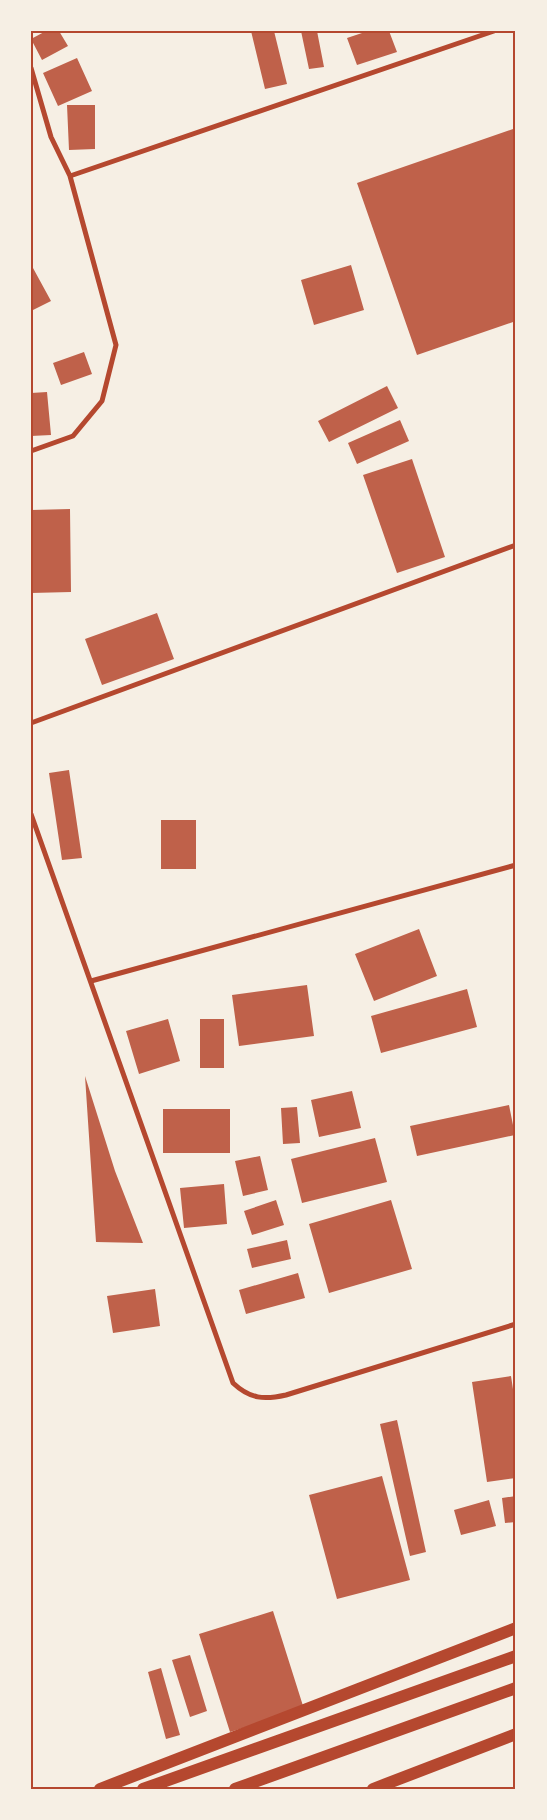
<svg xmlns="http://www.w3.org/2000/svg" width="547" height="1820" font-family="'Noto Serif',serif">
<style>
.building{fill:#bf614a}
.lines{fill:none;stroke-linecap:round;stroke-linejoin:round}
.minor{stroke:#b5482f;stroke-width:5}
.primary{stroke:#b5482f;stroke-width:12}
.neatline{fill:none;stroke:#b5482f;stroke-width:2}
</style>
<rect width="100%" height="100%" fill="#f6efe4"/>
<path class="building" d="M46,31H59L68,46L42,60L31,39Z
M251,31H274L287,84L265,89Z
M301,31H317L324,67L309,69Z
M368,31H389L397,52L357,65L347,38Z
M77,58L92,91L58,106L43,73Z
M67,105H95V149L69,150Z
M516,128V321L417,355L357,183Z
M351,265L364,310L314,325L301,280Z
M33,268L51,301L31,311V269Z
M84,352L92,374L61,385L53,363Z
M387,386L398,408L329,442L318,421Z
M47,392L51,435L31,436V393Z
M400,420L409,441L357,464L348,443Z
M412,459L445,557L397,573L363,475Z
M70,509L71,592L31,593V510Z
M157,613L174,659L102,685L85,639Z
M69,770L82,858L62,860L49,773Z
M161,820H196V869H161Z
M419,929L437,976L374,1001L355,954Z
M307,985L314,1036L239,1046L232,995Z
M467,989L477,1027L381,1053L371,1016Z
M168,1019L180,1061L139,1074L126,1031Z
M200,1019H224V1068H200Z
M85,1076L115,1171L143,1243L96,1242Z
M352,1091L361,1128L319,1137L311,1100Z
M509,1105L515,1135L417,1156L410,1126Z
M297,1107L300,1143L283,1144L281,1108Z
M163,1109H230V1153H163Z
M375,1138L387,1182L302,1203L291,1159Z
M260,1156L268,1190L243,1196L235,1161Z
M224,1184L227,1224L184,1228L180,1188Z
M276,1200L284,1225L252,1235L244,1211Z
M391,1200L412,1269L329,1293L309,1224Z
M287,1240L291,1259L252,1268L247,1249Z
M298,1273L305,1298L246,1314L239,1290Z
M155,1289L160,1326L113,1333L107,1296Z
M511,1376L516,1409V1478L487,1482L472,1382Z
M397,1420L426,1552L410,1556L380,1424Z
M382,1476L410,1580L337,1599L309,1495Z
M516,1496V1522L505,1523L502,1498Z
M489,1500L496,1526L461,1535L454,1510Z
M273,1611L304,1709L230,1732L199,1634Z
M190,1655L207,1711L190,1717L172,1660Z
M161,1668L180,1735L166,1739L148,1672Z"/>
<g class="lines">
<path class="minor" d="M31,68L51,137L70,176L116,345L102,401L73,436L31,451
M70,176L494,31
M31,723L516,545
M31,814L233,1383C250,1399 264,1400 286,1395L516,1324
M91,981L516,865"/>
<path class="primary" d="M100,1789L516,1628
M143,1789L516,1656
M235,1789L516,1688
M373,1789L516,1734"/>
</g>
<rect width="547" height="1820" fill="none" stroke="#f6efe4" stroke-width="65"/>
<rect x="32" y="32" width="482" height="1756" class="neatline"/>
</svg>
